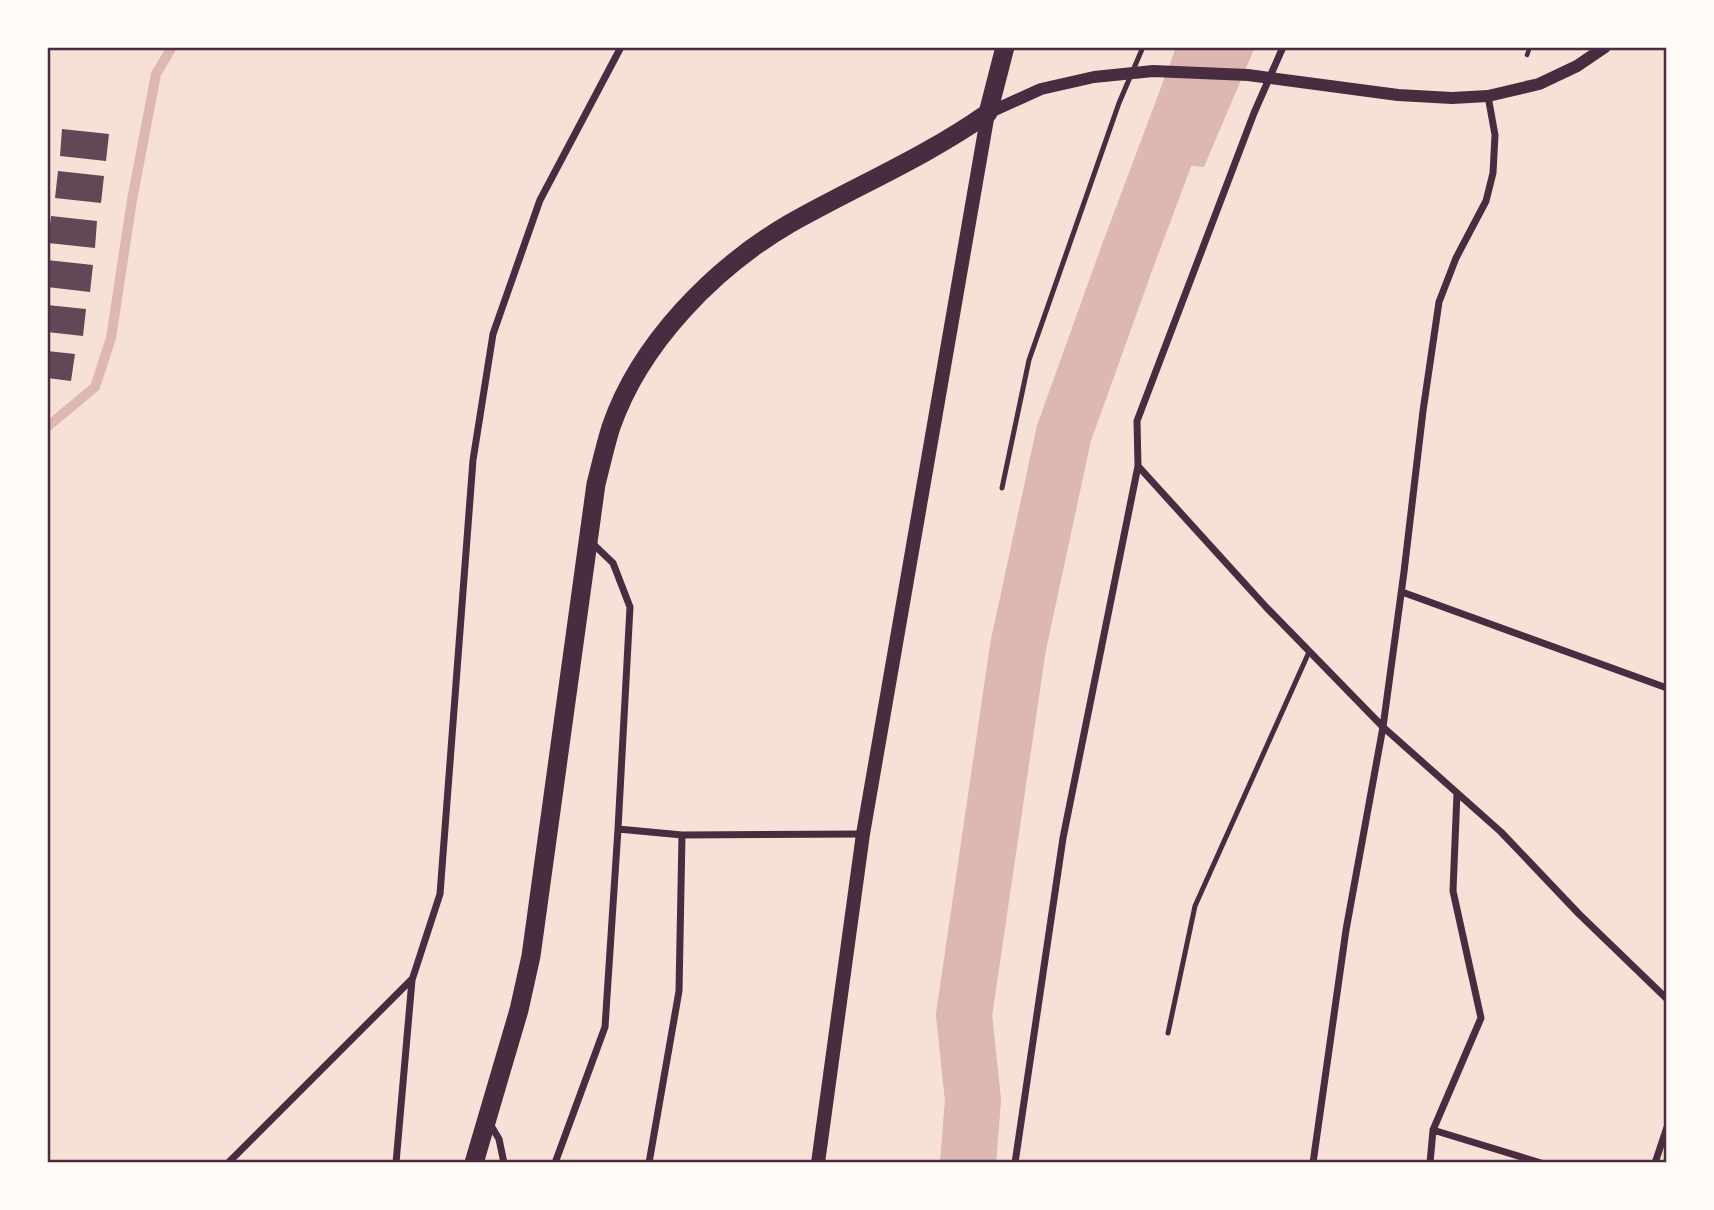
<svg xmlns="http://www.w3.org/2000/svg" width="1714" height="1210" font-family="Jost,sans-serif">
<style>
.water{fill:#dcb8b0}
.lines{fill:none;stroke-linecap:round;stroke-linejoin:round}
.stream{stroke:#dcb8b0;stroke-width:10}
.river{stroke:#dcb8b0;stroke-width:56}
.building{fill:#644757}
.path{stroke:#4a2c40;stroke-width:4.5}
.service{stroke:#4a2c40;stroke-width:5}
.minor{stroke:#4a2c40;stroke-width:7}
.tertiary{stroke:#4a2c40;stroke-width:12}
.secondary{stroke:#4a2c40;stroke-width:14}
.trunk{stroke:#4a2c40;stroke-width:19}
.neatline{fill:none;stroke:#4a2c40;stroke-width:2.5}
</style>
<rect width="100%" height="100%" fill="#f7e1d7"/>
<path class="water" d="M1184,47H1255L1204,167L1184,165L1142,146Z"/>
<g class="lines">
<path class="stream" d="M47,427L95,387L111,338L132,200L156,74L172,47"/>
<path class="river" d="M968,1163L973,1100L964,1015L1018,647L1064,433L1128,255L1206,47"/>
</g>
<path class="building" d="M62,129L109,134L106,161L60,156Z
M58,171L104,176L101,203L55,198Z
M51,216L97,221L95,248L48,243Z
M47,260L93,265L90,292L47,287Z
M47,305L86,309L83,336L47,332Z
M47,351L75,354L71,381L47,378Z"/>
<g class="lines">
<path class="path" d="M1527,55L1530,47"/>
<path class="service" d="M1002,488L1029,360L1119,103L1143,47
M1168,1033L1195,906L1309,652"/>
<path class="minor" d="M1138,466L1266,607L1383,727L1501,832L1579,914L1667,999
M1402,592L1667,688
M618,829L682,835L863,834
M490,1124L499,1139L504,1163
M1433,1130L1541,1163
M228,1163L411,980
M396,1163L412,980L440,894L473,460L493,334L540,200L621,47
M555,1163L605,1027L618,829L630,607L613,563L591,542
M649,1163L679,991L682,835
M1015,1163L1063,838L1138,466L1137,421L1254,113L1283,47
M1313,1163L1346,930L1383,727L1404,572L1423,411L1439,302L1456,258L1486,201L1493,173L1495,135L1488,96
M1430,1163L1433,1130L1481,1018L1453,891L1457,793
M1655,1163L1667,1127"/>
<path class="tertiary" d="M988,113L1041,89L1094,77L1153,71L1248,75L1398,95L1452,98L1488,96L1539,84L1577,66L1605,47"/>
<path class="secondary" d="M818,1163L863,834L988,113"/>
<path class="trunk" d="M474,1163L519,1010L531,956L596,484C601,465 605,446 611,427C640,343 714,268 789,224C856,186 924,158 988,113L1005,47"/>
</g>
<rect width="1714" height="1210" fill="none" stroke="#fffaf5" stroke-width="98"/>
<rect x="49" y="49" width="1616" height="1112" class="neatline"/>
</svg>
